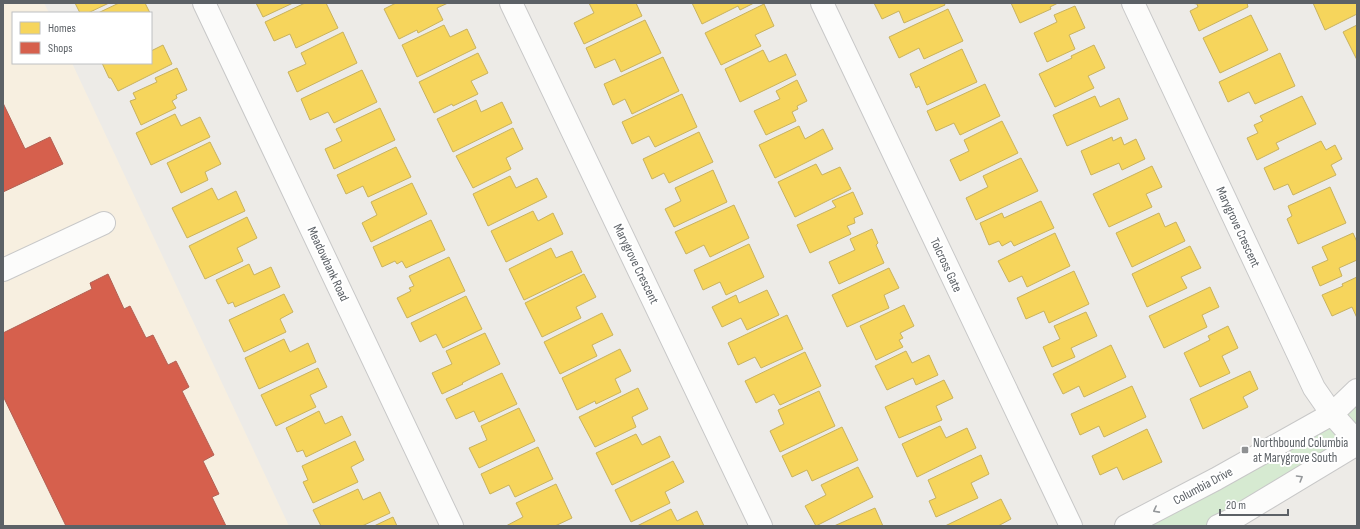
<svg xmlns="http://www.w3.org/2000/svg" width="1360" height="529" font-family="'Sofia Sans Condensed',sans-serif">
<style>
.commercial{fill:#f7efe0}
.green{fill:#d6ead1}
.homes{fill:#f6d55c;stroke:#c8b25f}
.shops{fill:#d6604d;stroke:#b16054}
.lines{fill:none;stroke-linecap:round;stroke-linejoin:round}
.minor-casing{stroke:#c8c8c8;stroke-width:24}
.minor{stroke:#fcfcfb;stroke-width:22}
.oneway{stroke:#94979a}
.poi-dot{fill:#8f9193;stroke:#fff;stroke-width:1.5}
.labels{text-anchor:middle;dominant-baseline:central;stroke-width:4;stroke-linejoin:round;paint-order:stroke}
.street-label{font-size:13px;fill:#5c6166;stroke:#fff}
.poi-label{font-size:13px;fill:#5c6166;stroke:#fff;text-anchor:start}
</style>
<rect width="100%" height="100%" fill="#edebe7"/>
<path class="commercial" d="M3,3H44L49,13H13V63H72L289,526H3Z"/>
<path class="green" d="M1357,390V444L1218,526H1126Z"/>
<path class="homes" d="M75,3H109L88,13H80Z
M119,3H145L150,13H98Z
M256,3H293L263,17Z
M305,3H326L338,28L296,48L290,34L274,41L265,22Z
M396,3H448L437,8L443,20L418,33L417,30L399,39L384,9Z
M589,3H636L642,16L584,44L574,23L594,13Z
M692,3H754L740,10L738,6L702,24Z
M874,3H944L945,5L904,23L899,11L882,19Z
M1011,3H1058L1050,7L1051,9L1020,23Z
M1191,3H1247L1248,7L1199,31L1190,11L1198,7L1197,4Z
M1313,3H1357V14L1325,30Z
M764,4L774,26L755,35L761,46L721,65L705,33Z
M1075,6L1085,28L1069,35L1075,49L1047,62L1034,33L1057,22L1054,15Z
M948,9L963,41L924,59L919,48L899,58L889,37Z
M1251,15L1268,50L1220,73L1203,38Z
M645,20L661,53L621,72L615,59L595,68L586,48Z
M444,25L450,37L467,29L476,48L417,77L402,45Z
M1357,25V60L1343,32Z
M343,32L357,63L297,92L288,72L306,64L301,53Z
M163,45L172,64L118,91L111,78H109L102,63H151V51Z
M1094,45L1105,68L1088,76L1094,88L1055,107L1039,74L1072,58L1071,56Z
M962,49L977,82L927,105L919,86L916,88L910,74Z
M763,50L769,62L786,54L796,75L740,102L725,69Z
M478,53L488,73L471,81L478,94L453,106L452,104L434,113L419,82Z
M1280,53L1295,86L1255,104L1249,92L1228,102L1219,82Z
M663,57L679,91L632,114L625,99L613,105L604,84Z
M177,68L187,90L176,95L177,98L172,101L176,108L141,125L130,101L136,99L133,93L157,82L155,78Z
M362,70L377,102L334,123L328,112L310,120L301,99Z
M797,80L807,101L797,106L798,109L792,112L796,121L766,135L754,111L780,99L776,91Z
M985,84L1000,116L960,135L954,123L936,131L927,111Z
M682,94L697,127L655,147L649,136L632,144L622,122Z
M1095,96L1100,107L1119,98L1128,119L1067,146L1053,115Z
M1302,96L1316,124L1276,143L1279,149L1257,160L1247,138L1258,133L1254,125L1263,121L1260,116Z
M476,100L481,112L502,102L512,123L453,152L437,119Z
M380,108L395,140L334,169L325,149L342,141L336,129Z
M175,114L181,126L200,117L210,137L151,165L136,133Z
M1002,121L1018,153L960,181L950,160L969,151L964,140Z
M799,126L805,139L823,129L833,149L775,178L759,145Z
M513,128L523,149L506,158L511,169L473,188L456,156Z
M699,132L713,162L669,183L664,173L652,179L643,159Z
M1112,137L1113,141L1121,137L1124,145L1136,139L1145,159L1122,170L1119,163L1091,175L1081,151Z
M1321,141L1326,150L1335,145L1342,159L1331,165L1336,175L1293,195L1288,184L1274,190L1264,168Z
M210,142L221,164L205,172L208,180L181,193L167,163Z
M396,147L411,177L368,197L363,186L346,194L337,175Z
M1021,158L1038,191L976,220L966,198L988,187L983,176Z
M816,164L822,175L840,167L851,189L795,217L778,182Z
M1152,166L1162,187L1146,194L1152,207L1109,227L1093,194Z
M713,170L727,202L674,227L665,209L681,201L675,188Z
M510,176L516,188L537,178L547,197L488,226L473,194Z
M412,183L427,214L371,242L362,223L377,215L371,202Z
M1330,187L1346,223L1298,244L1287,219L1292,216L1288,206Z
M212,188L218,200L236,191L245,211L187,238L172,208Z
M853,192L863,214L854,218L855,223L847,226L851,234L810,253L797,225L836,207L832,201Z
M1041,201L1054,228L1014,246L1011,241L1002,246L999,241L989,245L980,223L1002,213L1004,218Z
M734,205L749,238L710,257L704,245L686,254L675,232Z
M533,211L538,221L553,213L563,234L506,262L491,231Z
M1159,213L1165,227L1176,222L1185,241L1132,267L1116,233Z
M247,217L257,238L237,248L243,261L205,279L189,246Z
M431,220L445,250L406,268L402,261L397,264L395,261L382,267L373,247Z
M872,229L878,243L876,245L884,263L839,284L829,262L855,250L850,239Z
M1055,233L1070,266L1027,287L1022,276L1009,282L998,261Z
M1353,233L1357,242V260L1339,268L1342,276L1320,286L1312,267L1328,260L1322,247Z
M749,244L764,277L726,295L720,282L703,290L694,270Z
M1190,246L1201,268L1181,277L1187,288L1147,307L1132,274Z
M551,248L556,258L572,251L582,272L524,300L509,269Z
M449,257L465,291L407,318L397,298L411,291L409,288L414,286L409,276Z
M249,264L254,275L271,267L280,287L235,307L233,302L228,304L216,280Z
M889,268L899,288L884,295L889,308L847,327L832,295Z
M1074,271L1089,304L1049,323L1044,311L1026,319L1017,298Z
M584,274L596,297L576,307L581,318L542,337L525,303Z
M1357,277V318L1352,307L1332,316L1322,295L1343,286L1342,284Z
M1210,287L1219,307L1202,315L1207,327L1164,348L1149,316Z
M767,290L779,315L747,330L741,318L722,327L712,307L736,295L739,303Z
M284,294L293,312L280,319L286,332L244,352L229,320Z
M466,296L482,329L443,348L436,334L420,342L411,323Z
M904,305L914,326L900,333L903,338L899,340L903,347L876,360L860,326Z
M1086,312L1097,336L1071,348L1075,357L1052,367L1043,347L1060,339L1054,326Z
M602,313L613,335L592,345L597,356L560,374L544,342Z
M787,315L803,349L761,368L755,357L738,365L728,343Z
M1228,326L1238,348L1222,356L1230,373L1200,387L1184,353L1210,340L1208,336Z
M485,333L500,364L462,383L463,384L442,394L432,373L452,364L446,351Z
M284,339L290,352L308,343L316,362L259,389L245,358Z
M1111,345L1126,377L1084,397L1079,386L1063,394L1053,374Z
M620,349L631,371L615,379L621,392L596,404L595,401L577,410L562,378Z
M906,351L912,363L929,355L938,375L916,385L913,378L887,390L875,366Z
M805,352L821,386L780,405L774,394L756,403L745,381Z
M318,368L327,387L310,395L316,407L276,426L261,395Z
M1250,371L1258,389L1243,397L1248,407L1203,429L1190,399Z
M502,373L517,404L479,422L474,411L456,419L446,399Z
M944,380L953,398L936,406L942,420L899,438L885,407Z
M1132,386L1146,417L1104,437L1099,426L1080,435L1071,414Z
M638,388L648,409L632,417L636,427L595,447L579,417Z
M819,391L835,426L780,452L770,431L784,424L778,410Z
M519,408L535,441L479,468L469,448L487,440L481,426Z
M319,411L325,424L342,416L351,435L306,457L303,450L297,452L286,428Z
M940,426L946,438L967,428L976,448L917,477L902,444Z
M842,427L858,460L812,481L807,470L792,477L782,456Z
M1147,429L1162,462L1123,480L1117,467L1100,475L1092,456Z
M636,434L642,445L660,436L670,457L612,485L596,453Z
M355,441L364,460L351,467L358,482L313,503L303,482L308,480L302,466Z
M538,447L553,479L515,497L509,485L490,494L481,474Z
M981,455L989,474L971,483L978,498L936,517L929,501L936,498L928,480Z
M673,461L684,482L665,492L670,503L631,522L615,490Z
M858,467L873,497L816,526L805,506L826,495L821,485Z
M556,484L572,518L555,526H506L523,517L516,503Z
M358,489L363,500L380,492L390,513L362,526H321L313,510Z
M1001,499L1011,519L998,526H945Z
M875,508L883,526H834Z
M671,509L677,521L697,511L704,526H637Z
M393,517L397,526H374Z"/>
<path class="shops" d="M3,103L25,149L50,137L63,164L3,192Z
M108,274L124,309L130,306L146,338L153,335L168,365L176,361L189,387L182,391L214,455L203,461L219,494L212,497L226,526H66L3,396V333L92,289L90,283Z"/>
<g class="lines">
<g class="minor-casing">
<path id="minor" d="M204,3L452,526
M511,3L761,526
M822,3L1071,526
M1133,3L1314,388L1332,414L1357,442
M3,270L104,223
M1126,526L1216,479L1332,414L1357,390
M1218,526L1231,520L1357,444"/>
</g>
<use href="#minor" class="minor"/>
</g>
<defs><path id="oneway-chevron" d="M-2-3.5L2.5 0L-2 3.5" fill="none" stroke-width="1.6" stroke-linecap="round" stroke-linejoin="round"/></defs>
<g class="oneway">
<use href="#oneway-chevron" transform="translate(1300 478) rotate(-31)"/>
<use href="#oneway-chevron" transform="translate(1156 510) rotate(152)"/>
</g>
<rect class="poi-dot" x="1241" y="446" width="8" height="8" rx="2"/>
<g class="labels">
<g class="street-label">
<text transform="translate(1238 227) rotate(65)">Marygrove Crescent</text>
<text transform="translate(328 264) rotate(65)">Meadowbank Road</text>
<text transform="translate(636 264) rotate(64)">Marygrove Crescent</text>
<text transform="translate(946 265) rotate(65)">Tolcross Gate</text>
<text transform="translate(1203 486) rotate(-28)">Columbia Drive</text>
</g>
<g class="poi-label">
<text x="1253" y="443">Northbound Columbia<tspan x="1253" dy="15">at Marygrove South</tspan></text>
</g>
</g>
<rect width="1360" height="529" fill="none" stroke="#5c6166" stroke-width="8"/>
<rect x="12" y="12" width="140" height="52" fill="#ffffff" stroke="#bec0c2"/>
<rect x="20" y="22" width="20" height="12" fill="#f6d55c" stroke="#bec0c2"/>
<text x="48" y="32" font-size="12" fill="#5c6166">Homes</text>
<rect x="20" y="42" width="20" height="12" fill="#d6604d" stroke="#bec0c2"/>
<text x="48" y="52" font-size="12" fill="#5c6166">Shops</text>
<path d="M1220 509v6h68v-6" fill="none" stroke="#5c6166" stroke-width="2"/>
<text x="1226" y="509" font-size="12" fill="#5c6166" stroke="#ffffff" stroke-width="3" paint-order="stroke">20 m</text>
</svg>
